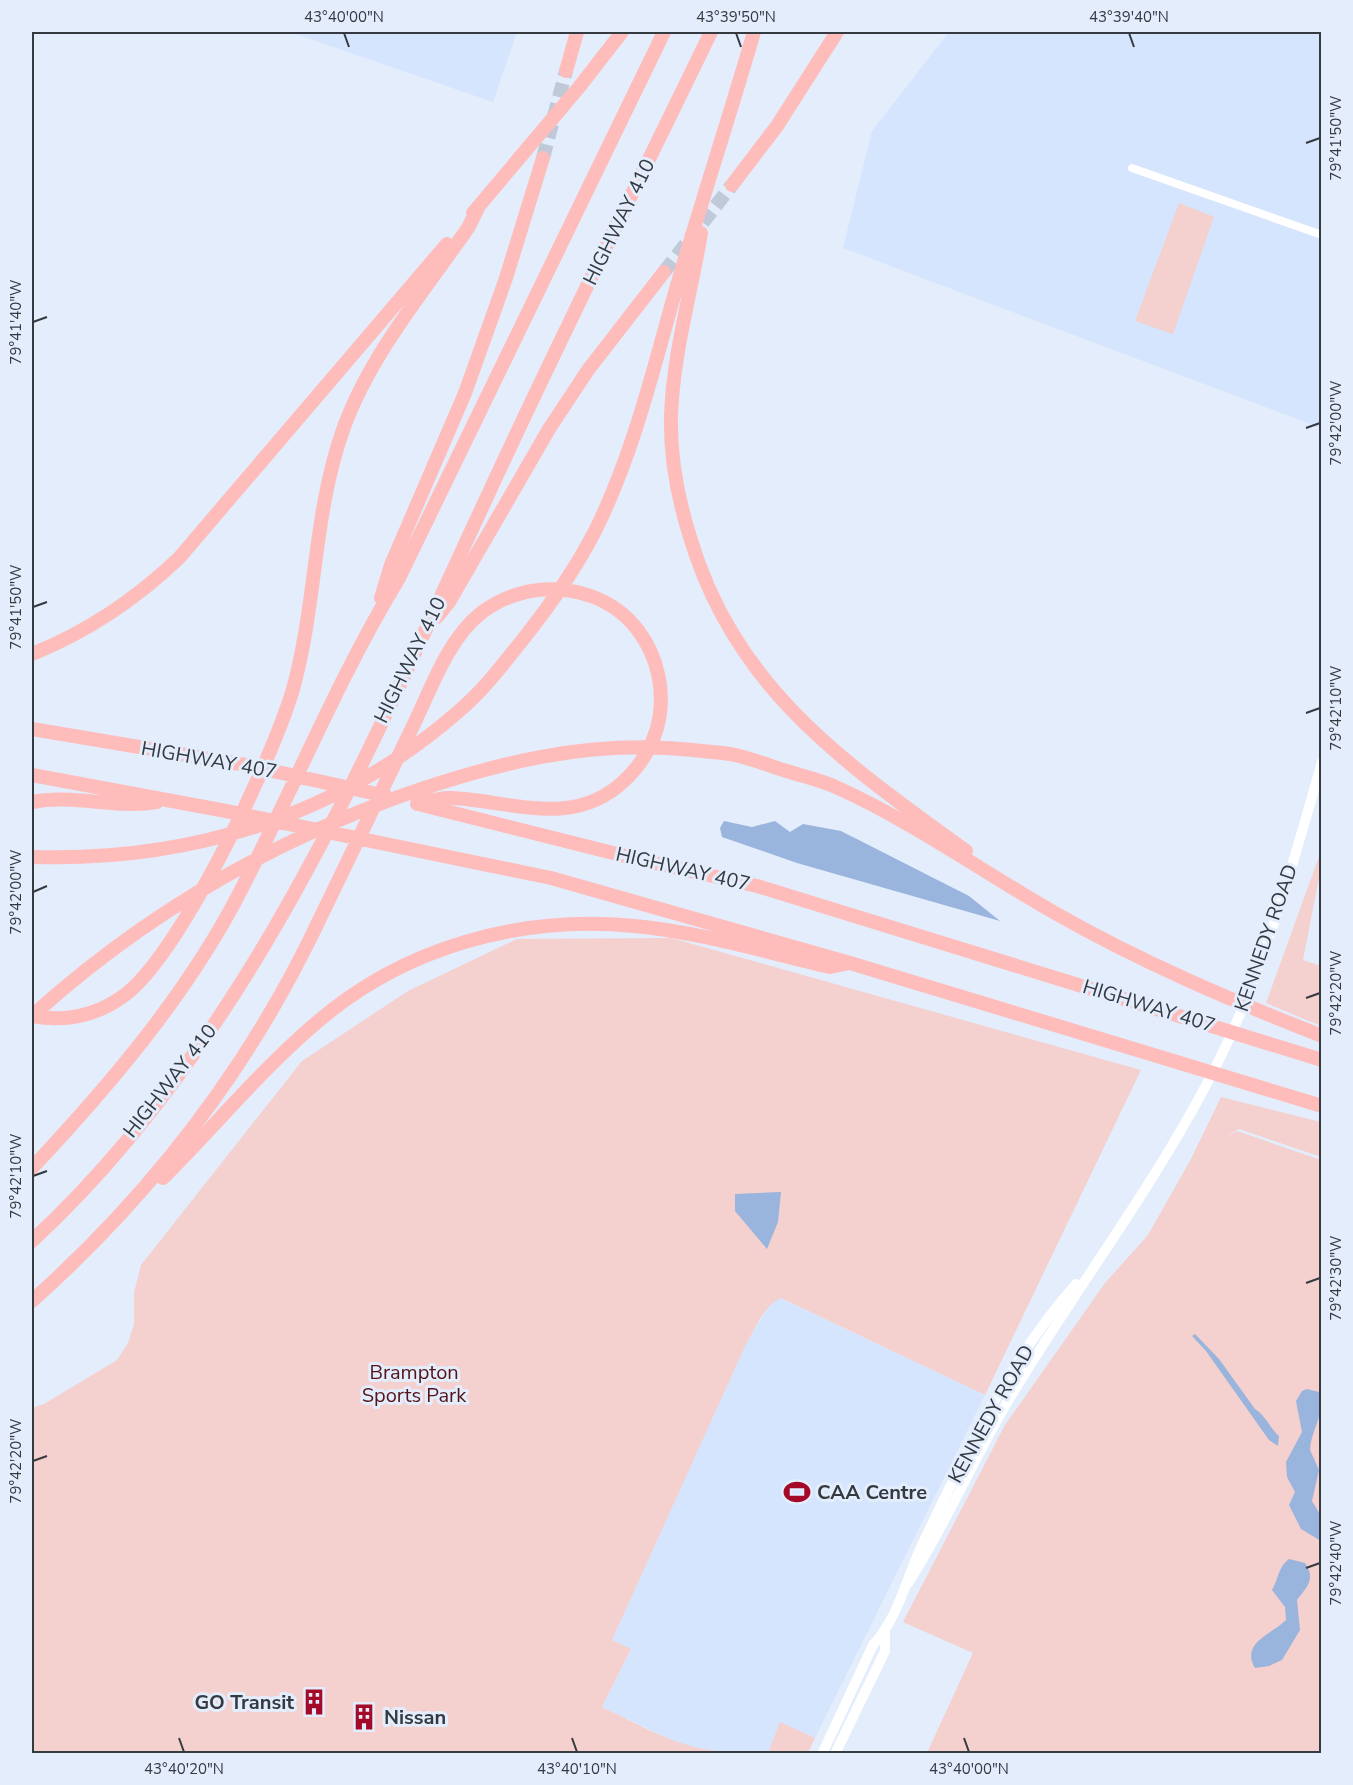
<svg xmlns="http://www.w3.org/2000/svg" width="1353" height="1785" font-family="'Nunito Sans',sans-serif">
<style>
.built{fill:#d5e5fe}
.green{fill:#f4d0ce}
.water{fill:#99b4dd}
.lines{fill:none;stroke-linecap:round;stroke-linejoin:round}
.highway-tunnel{stroke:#c0c9d7;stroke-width:14;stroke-dasharray:14 7;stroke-linecap:butt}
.street{stroke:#fff;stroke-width:8}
.secondary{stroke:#fff;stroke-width:10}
.highway{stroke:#febdbb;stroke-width:14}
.ticks{fill:none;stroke:#353a41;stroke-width:2}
.labels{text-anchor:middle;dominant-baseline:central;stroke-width:6;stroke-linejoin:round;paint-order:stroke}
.street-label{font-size:20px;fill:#353a41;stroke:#e3edfc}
.park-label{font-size:20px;fill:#551318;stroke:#e3edfc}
.poi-label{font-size:20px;font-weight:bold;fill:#353a41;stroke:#e3edfc;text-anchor:start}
.neatline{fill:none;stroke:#353a41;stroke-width:2}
.ticks-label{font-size:15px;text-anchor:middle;fill:#353a41}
</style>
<rect width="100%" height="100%" fill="#e3edfc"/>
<path class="built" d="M290,32H517L493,102Z
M949,32H1321V428L843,248L872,131Z
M780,1298L985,1395L815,1738L781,1723L768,1753H713L682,1745L602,1707L631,1650L612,1640L745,1345L767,1309L773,1301Z"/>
<path class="green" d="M1179,203L1214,217L1173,334L1135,321Z
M1321,851V868L1303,960L1321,966V1026L1266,1003Z
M671,938L1141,1070L985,1395L781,1298C764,1305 755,1330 746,1344L612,1640L631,1649L602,1707C654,1732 684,1752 743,1753L32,1754V1408L44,1404L117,1360L128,1343L134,1324V1293L141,1265L302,1061L408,991L517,939Z
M1221,1097L1321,1122V1157L1239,1129L1221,1140L1237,1131L1321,1160V1753H927L973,1653L903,1622L1005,1425L1105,1283L1148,1235L1191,1159Z
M780,1722L815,1738L808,1753H768Z"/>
<path class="water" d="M724,821L752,827L775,821L790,832L803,824L841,831L969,896L1000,921L797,863L722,837L720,828Z
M781,1192L778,1222L767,1249L735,1211V1194Z
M1195,1334L1219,1359L1255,1409C1265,1415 1270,1428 1279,1436L1278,1446L1269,1440L1206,1351L1192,1336Z
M1307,1389L1319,1392C1326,1415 1311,1429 1310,1450L1319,1470L1312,1501L1321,1516V1541L1301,1529L1289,1505L1295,1492L1287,1477L1286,1462L1302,1432L1296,1401L1302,1391Z
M1289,1559L1305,1563C1316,1579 1307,1587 1297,1600L1300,1630L1282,1660L1269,1666L1255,1668C1240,1643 1272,1634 1286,1620L1285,1607L1272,1590C1279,1578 1278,1567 1289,1559Z"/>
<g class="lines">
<path class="highway-tunnel" d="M543,158L566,71
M664,272L732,185"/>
<path class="street" d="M1132,168L1322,235"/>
<path class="secondary" d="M908,1583C947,1523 974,1457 1011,1396C1073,1293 1147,1196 1204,1089C1260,987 1290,873 1322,762
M822,1754L873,1645C898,1618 906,1580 921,1547C965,1455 1008,1360 1076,1284
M835,1754L885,1651V1632"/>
<path class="highway" d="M566,71L577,32
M732,185L777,126L837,32
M473,213L580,86L622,32
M701,233C691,294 673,354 671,416C670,457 678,499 690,537C735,689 845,763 966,851
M381,598L391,565L465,393L506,278L543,158
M437,617L449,602L549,429L588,370L664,272
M32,654C87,632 136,599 179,558L447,244
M32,729L246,765L386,796
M32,775L226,811L551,878L850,963L1322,1106
M32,802C75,794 115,809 157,802
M422,805L629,857L757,886L1322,1060
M32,857C190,862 339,816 459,711C484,690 504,663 524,638C551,604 575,570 595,531C633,455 653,370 676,289C701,203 729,118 754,32
M32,1016C139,919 262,846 398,797C494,763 590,739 693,750C707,752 722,752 735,755C754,759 772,767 790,772C806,777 823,781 838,788C913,822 983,872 1055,913C1141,962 1230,1000 1322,1036
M32,1016C64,1022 95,1016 122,997C179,958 273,758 293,689C317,603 313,512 344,427C371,354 424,291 468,228L478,208
M32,1168C110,1085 189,992 241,890C295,786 338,678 399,578L664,32
M163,1178C214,1127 261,1070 316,1023C404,947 520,915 634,926C700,932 765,952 830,967L845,964
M32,1241C248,1041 364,761 486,499C558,342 636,187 711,32
M32,1301C146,1199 242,1077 310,939C344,868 378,797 413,726C431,689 448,639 481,613C527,577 601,582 637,629C659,657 666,695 657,728C651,749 640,766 624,781C573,829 512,801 452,798C441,797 428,801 417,804"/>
</g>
<path class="ticks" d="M344,33L349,47M736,33L741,47M1129,33L1134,47M1306,143L1320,138M33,322L47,317M1306,428L1320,423M33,607L47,602M1306,713L1320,708M33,892L47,886M1306,998L1320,993M33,1176L47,1171M1306,1283L1320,1278M33,1461L47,1456M1306,1568L1320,1563M179,1738L184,1752M572,1738L577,1752M964,1738L969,1752"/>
<defs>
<g id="stadium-bare" transform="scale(2.07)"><path d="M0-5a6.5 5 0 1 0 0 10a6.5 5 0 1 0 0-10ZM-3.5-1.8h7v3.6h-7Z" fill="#a50928" stroke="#e3edfc" stroke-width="2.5" paint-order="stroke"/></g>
<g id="building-bare" transform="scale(2.07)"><path d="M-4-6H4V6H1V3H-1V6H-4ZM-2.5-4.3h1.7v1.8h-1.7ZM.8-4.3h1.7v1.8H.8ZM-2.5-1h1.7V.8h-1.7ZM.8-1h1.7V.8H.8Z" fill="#a50928" stroke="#e3edfc" stroke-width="2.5" paint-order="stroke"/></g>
</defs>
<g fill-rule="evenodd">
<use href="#stadium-bare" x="797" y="1492"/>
<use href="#building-bare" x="314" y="1702"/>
<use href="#building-bare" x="364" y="1717"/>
</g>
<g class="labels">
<g class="street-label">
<text transform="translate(619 222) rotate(-64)">HIGHWAY 410</text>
<text transform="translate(410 660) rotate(-64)">HIGHWAY 410</text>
<text transform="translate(209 760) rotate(10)">HIGHWAY 407</text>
<text transform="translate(683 869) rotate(13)">HIGHWAY 407</text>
<text transform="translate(1266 938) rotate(-71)">KENNEDY ROAD</text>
<text transform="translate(1149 1006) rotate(17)">HIGHWAY 407</text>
<text transform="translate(170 1081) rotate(-52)">HIGHWAY 410</text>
<text transform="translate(991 1414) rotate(-61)">KENNEDY ROAD</text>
</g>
<g class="park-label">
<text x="414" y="1372">Brampton<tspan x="414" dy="23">Sports Park</tspan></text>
</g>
<g class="poi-label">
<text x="817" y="1492">CAA Centre</text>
<text x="294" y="1702" text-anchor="end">GO Transit</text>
<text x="384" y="1717">Nissan</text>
</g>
</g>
<rect width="1353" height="1785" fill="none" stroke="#e3edfc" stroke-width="66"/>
<rect x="33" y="33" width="1287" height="1719" class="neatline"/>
<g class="ticks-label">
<text x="344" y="22">43°40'00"N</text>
<text x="736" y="22">43°39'50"N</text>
<text x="1129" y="22">43°39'40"N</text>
<text transform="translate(1336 138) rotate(-90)" y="5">79°41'50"W</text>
<text transform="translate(16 322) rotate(-90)" y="5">79°41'40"W</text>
<text transform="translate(1336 423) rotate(-90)" y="5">79°42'00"W</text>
<text transform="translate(16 607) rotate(-90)" y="5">79°41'50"W</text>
<text transform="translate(1336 708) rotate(-90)" y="5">79°42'10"W</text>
<text transform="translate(16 892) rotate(-90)" y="5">79°42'00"W</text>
<text transform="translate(1336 993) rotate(-90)" y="5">79°42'20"W</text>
<text transform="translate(16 1176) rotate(-90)" y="5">79°42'10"W</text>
<text transform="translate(1336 1278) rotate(-90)" y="5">79°42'30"W</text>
<text transform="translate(16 1461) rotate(-90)" y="5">79°42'20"W</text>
<text transform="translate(1336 1563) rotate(-90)" y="5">79°42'40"W</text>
<text x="184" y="1774">43°40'20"N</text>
<text x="577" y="1774">43°40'10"N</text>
<text x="969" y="1774">43°40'00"N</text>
</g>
</svg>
